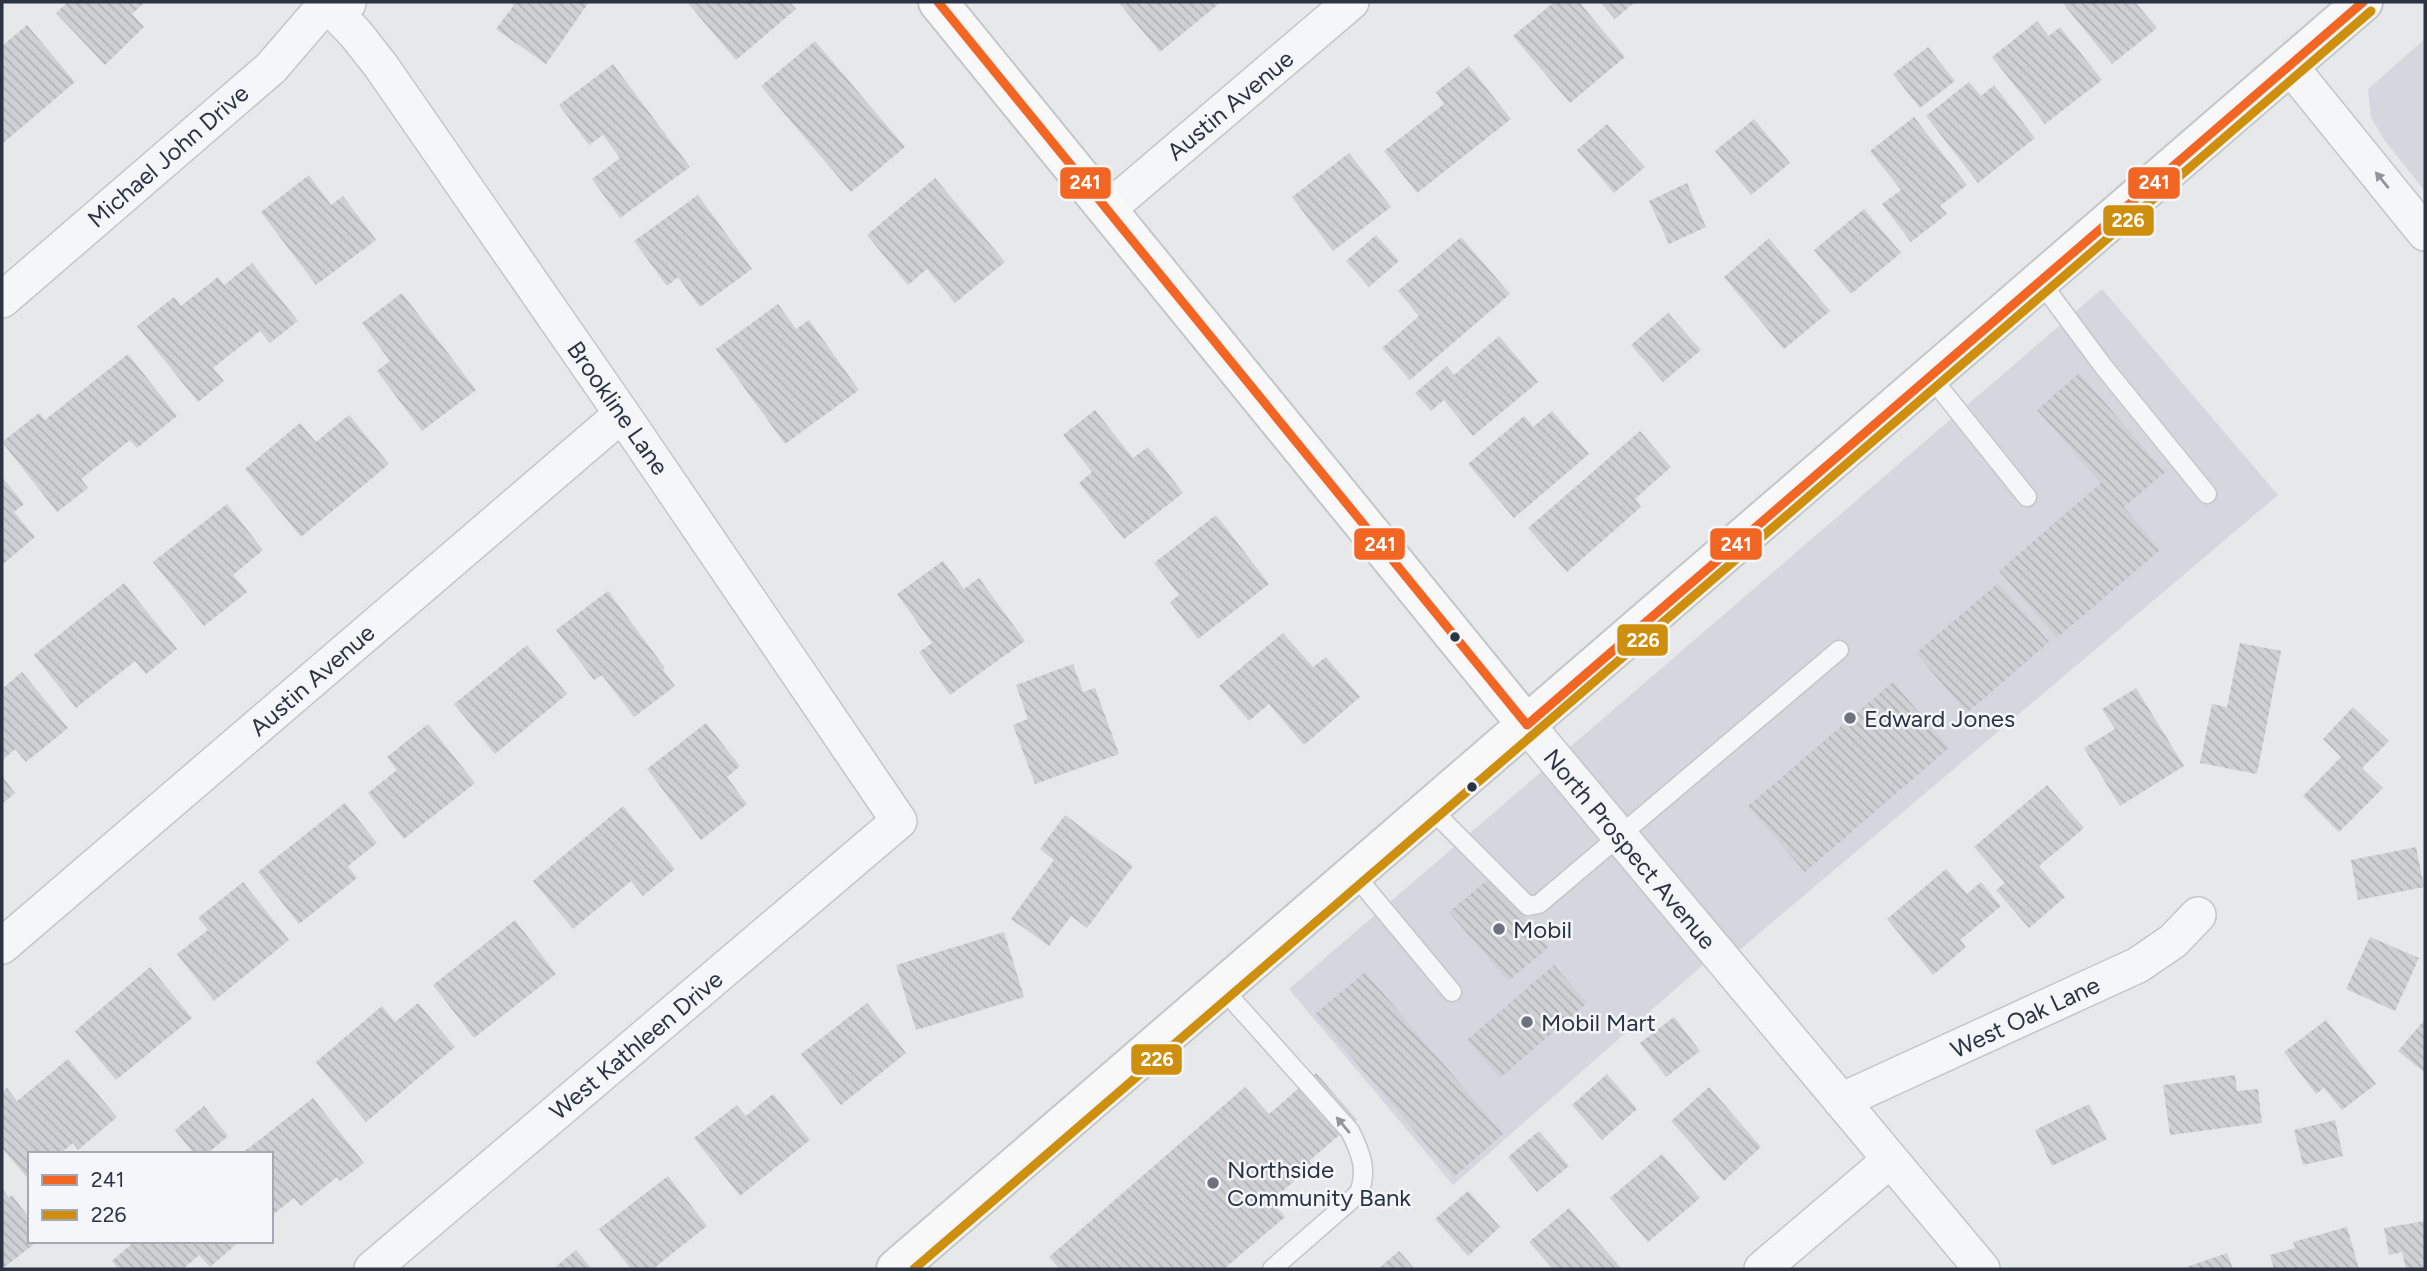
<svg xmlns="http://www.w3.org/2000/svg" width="2427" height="1271" font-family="Figtree,sans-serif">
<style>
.built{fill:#d4d7dd}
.building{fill:url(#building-back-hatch)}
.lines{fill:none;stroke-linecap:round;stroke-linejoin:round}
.lane-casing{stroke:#c4c6c8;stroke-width:21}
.street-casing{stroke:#c4c6c8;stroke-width:38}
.secondary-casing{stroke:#c4c6c8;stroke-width:42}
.lane{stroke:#f5f6f7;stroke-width:18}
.street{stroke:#f5f6f7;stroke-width:35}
.secondary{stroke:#f8f8f8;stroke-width:38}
.bus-1-casing{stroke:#f4f6f9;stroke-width:14}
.bus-2-casing{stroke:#f4f6f9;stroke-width:14}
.bus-1{stroke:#f26522;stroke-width:9}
.bus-2{stroke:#ce8f0e;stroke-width:9}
.oneway{fill:#90959e}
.bus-dot{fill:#2b3445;stroke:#f4f6f9;stroke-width:2.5}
.poi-dot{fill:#6c737f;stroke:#f4f6f9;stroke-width:2.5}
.labels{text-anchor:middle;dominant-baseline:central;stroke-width:5;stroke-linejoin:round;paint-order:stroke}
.street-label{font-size:24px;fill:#2b3445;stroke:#f4f6f9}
.poi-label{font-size:24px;fill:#2b3445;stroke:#f4f6f9;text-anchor:start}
.line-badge{stroke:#f4f6f9;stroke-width:2.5}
.badge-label{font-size:19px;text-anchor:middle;font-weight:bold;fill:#fff}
</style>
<defs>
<pattern id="building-back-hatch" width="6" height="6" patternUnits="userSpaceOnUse" patternTransform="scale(1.75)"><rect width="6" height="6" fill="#ced0d3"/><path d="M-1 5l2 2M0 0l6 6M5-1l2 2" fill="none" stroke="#b1b3b6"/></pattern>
</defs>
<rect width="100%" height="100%" fill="#e6e8ea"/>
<path class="built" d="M2425,39V191L2385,141L2371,118L2368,89Z
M2102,289L2278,495L1723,964L1714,955L1453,1185L1289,989Z"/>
<path class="building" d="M68,2H145L132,14L144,27L105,65L56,13Z
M509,2H589L546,64L496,29L514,5Z
M687,2H790L796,9L736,60Z
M1118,2H1221L1160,52Z
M1554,2H1579L1625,57L1570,103L1513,36Z
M1600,2H1635L1615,19Z
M2062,2H2135L2157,28L2112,64Z
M2037,21L2049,36L2060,27L2102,80L2045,124L1992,57Z
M27,25L75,82L2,144V46Z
M815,41L905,147L851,192L761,86Z
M1928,47L1955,81L1920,108L1893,74Z
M613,64L690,167L620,218L592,179L620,158L603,135L589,145L559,105Z
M1469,66L1511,119L1417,193L1384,151L1444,104L1436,92Z
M1969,82L1981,96L1994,85L2035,138L1978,183L1926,116Z
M1914,117L1967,185L1940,206L1947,214L1911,242L1882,204L1901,190L1870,151Z
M1754,119L1790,163L1751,195L1715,151Z
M1607,124L1645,167L1614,193L1577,150Z
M1349,153L1391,207L1333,251L1292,197Z
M309,175L331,205L343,196L376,240L316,285L261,212Z
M935,178L1005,262L955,303L927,269L908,285L867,235Z
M1687,183L1706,227L1669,244L1649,201Z
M698,195L752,269L700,307L678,277L667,286L634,241Z
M1864,209L1901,253L1851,294L1814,250Z
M1376,235L1399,261L1369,287L1346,261Z
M1461,237L1510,294L1410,380L1382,348L1419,316L1398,291Z
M1769,238L1830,311L1784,349L1724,277Z
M252,263L298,321L270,343L260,331L213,368L224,381L198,402L137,326L174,297L181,306L218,277L224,285Z
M402,293L476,390L422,431L377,371L390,361L362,323Z
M778,304L796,329L809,320L859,390L785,444L716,349Z
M1668,313L1701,350L1663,382L1631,345Z
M1499,336L1538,382L1473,436L1444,400L1431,411L1415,393L1447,366L1454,375Z
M128,354L177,416L137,448L130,440L81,479L88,488L57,512L2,442L39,413L45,420Z
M2079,373L2165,472L2124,507L2160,550L2057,638L1999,571L2101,483L2037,410Z
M1095,410L1133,458L1148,447L1183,493L1124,539L1079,483L1092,472L1063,435Z
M1552,411L1589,454L1514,518L1468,464L1524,416L1533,427Z
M349,415L389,464L301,537L245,469L300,423L316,442Z
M1640,431L1671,467L1635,499L1641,507L1567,572L1528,528Z
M2,477L24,504L14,512L35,537L2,565Z
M227,504L263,550L233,575L247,592L204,626L153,562Z
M1216,515L1269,584L1198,639L1170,602L1179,595L1154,563Z
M943,561L964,589L979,578L1025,641L950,695L919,652L932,643L897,594Z
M124,583L177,649L146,674L135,661L76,708L34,655Z
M1998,583L2049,642L1967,713L1916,653Z
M608,591L665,668L663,670L675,686L634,717L602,675L594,680L556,630Z
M1283,633L1313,667L1326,657L1360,697L1304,745L1269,704L1249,721L1219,686Z
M2240,643L2281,651L2257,774L2200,763L2212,704L2227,707Z
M527,645L567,694L495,754L454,704Z
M1073,664L1083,692L1095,688L1119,754L1035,784L1013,725L1028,719L1016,685Z
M22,672L68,728L26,762L15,749L2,761V689Z
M1893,682L1949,748L1805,872L1748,806Z
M2136,688L2184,766L2120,806L2084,748L2115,729L2102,709Z
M2353,707L2389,741L2362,768L2383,788L2339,832L2303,796L2341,757L2323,739Z
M706,723L740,766L727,777L747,804L701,840L647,769Z
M428,724L475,783L404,839L368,793L397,770L387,757Z
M2,776L15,793L2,804Z
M2047,785L2084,828L2039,866L2065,897L2029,928L1996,890L2005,883L1974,847Z
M345,803L377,843L348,866L357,878L299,924L258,872Z
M623,806L675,869L643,896L631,881L573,929L533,881Z
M1065,815L1133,866L1087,928L1071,916L1049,946L1011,919L1054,860L1040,849Z
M2416,847L2424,887L2358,900L2351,860Z
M1946,869L1967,894L1981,882L2001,906L1960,940L1966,947L1933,975L1887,919Z
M1491,877L1549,947L1508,981L1449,912Z
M243,882L289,940L214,1001L177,954L208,930L198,918Z
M515,920L556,974L474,1038L433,985Z
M1004,932L1024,997L916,1030L896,965Z
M2370,937L2419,958L2395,1011L2346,989Z
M1554,965L1587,1003L1500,1078L1467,1040Z
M150,967L192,1018L116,1080L75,1031Z
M1365,972L1503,1134L1454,1177L1315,1014Z
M418,1003L455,1047L366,1122L316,1062L382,1006L395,1022Z
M867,1003L906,1053L841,1105L801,1054Z
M1674,1017L1700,1051L1666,1077L1640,1043Z
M2425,1019V1073L2398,1051Z
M2326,1020L2376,1084L2342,1110L2324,1088L2316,1094L2284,1052Z
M68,1059L117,1117L78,1150L73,1143L60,1154H30V1181L2,1148V1092L7,1088L17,1101Z
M1316,1073L1357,1120L1309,1161L1313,1165L1271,1201L1285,1217L1224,1269H1060L1049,1257L1245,1087L1269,1114Z
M1607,1074L1637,1109L1602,1140L1572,1105Z
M2235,1075L2237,1091L2258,1089L2262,1123L2170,1135L2163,1085Z
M1709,1087L1761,1147L1724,1181L1671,1121Z
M773,1094L810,1140L740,1196L694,1138L737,1105L746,1116Z
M313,1098L364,1163L340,1181L337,1177L301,1206L294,1198L271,1216V1154H241Z
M2089,1104L2107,1139L2052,1166L2035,1130Z
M204,1106L228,1136L207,1154H194L175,1130Z
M2335,1120L2343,1156L2303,1165L2294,1130Z
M1539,1131L1569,1166L1537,1192L1508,1157Z
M1662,1154L1700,1198L1648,1242L1610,1198Z
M668,1176L707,1226L653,1269H631L599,1229Z
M2,1188L9,1198L12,1195L30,1219V1241H38L2,1269Z
M1468,1191L1500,1227L1468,1256L1435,1219Z
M1569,1208L1622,1269H1553L1529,1242Z
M2425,1221V1269H2406L2402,1252L2389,1255L2384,1228Z
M2347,1227L2359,1269H2274L2270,1255L2295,1248L2293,1242Z
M135,1241H240L210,1267L199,1255L183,1269H118L112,1261Z
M576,1250L592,1269H553Z
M1399,1251L1415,1269H1378Z
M2227,1253L2233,1269H2181Z"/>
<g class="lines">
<g class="lane-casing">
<path id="lane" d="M2040,281L2103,366L2207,494
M1930,376L2027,497
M1430,808L1528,906L1539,904L1839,650
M1354,874L1452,992
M1222,988L1350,1131C1361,1153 1368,1170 1359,1193L1272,1269"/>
</g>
<g class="street-casing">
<path id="street" d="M325,2L355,33L381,66L622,414L899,821L372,1269
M2289,65L2425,233
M1108,209L1351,2
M2,300L271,68L326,4L348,3
M1527,725L1982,1269
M2,946L622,414
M1841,1101L2138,965L2173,941L2198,915
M1762,1269L1890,1160"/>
</g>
<g class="secondary-casing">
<path id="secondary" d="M938,2L1527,725
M896,1269L2363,2"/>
</g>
<use href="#lane" class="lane"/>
<use href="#street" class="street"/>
<use href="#secondary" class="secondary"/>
<g class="bus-1-casing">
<path id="bus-1" d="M938,2L1527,725
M1527,725L2363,2"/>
</g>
<g class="bus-2-casing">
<path id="bus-2" d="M914,1269L2371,11"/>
</g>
<use href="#bus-1" class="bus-1"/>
<use href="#bus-2" class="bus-2"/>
</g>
<defs><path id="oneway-solid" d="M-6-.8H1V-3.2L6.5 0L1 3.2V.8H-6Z" transform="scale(1.75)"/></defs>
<g class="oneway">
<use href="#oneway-solid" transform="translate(2382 180) rotate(-129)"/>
<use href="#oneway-solid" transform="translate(1343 1125) rotate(-130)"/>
</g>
<g class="bus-dot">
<circle cx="1455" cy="637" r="6"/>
<circle cx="1472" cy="787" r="6"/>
</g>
<g class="poi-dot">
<circle cx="1850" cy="718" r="7"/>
<circle cx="1499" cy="929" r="7"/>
<circle cx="1527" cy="1022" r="7"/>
<circle cx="1213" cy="1183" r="7"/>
</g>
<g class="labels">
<g class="street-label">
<text transform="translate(1230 105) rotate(-40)">Austin Avenue</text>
<text transform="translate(168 156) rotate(-41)">Michael John Drive</text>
<text transform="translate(618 408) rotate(55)">Brookline Lane</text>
<text transform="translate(312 680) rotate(-41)">Austin Avenue</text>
<text transform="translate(1630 849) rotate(50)">North Prospect Avenue</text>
<text transform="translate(2025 1017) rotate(-25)">West Oak Lane</text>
<text transform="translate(636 1045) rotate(-40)">West Kathleen Drive</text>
</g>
<g class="poi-label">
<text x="1864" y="718">Edward Jones</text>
<text x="1513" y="929">Mobil</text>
<text x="1541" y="1022">Mobil Mart</text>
<text x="1227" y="1169">Northside<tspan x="1227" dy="28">Community Bank</tspan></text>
</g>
</g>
<g class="line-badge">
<rect x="1059" y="166" width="53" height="34" rx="7" fill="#f26522"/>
<rect x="2127" y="166" width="54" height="34" rx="7" fill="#f26522"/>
<rect x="2102" y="204" width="53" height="33" rx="7" fill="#ce8f0e"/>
<rect x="1353" y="527" width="53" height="34" rx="7" fill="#f26522"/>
<rect x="1709" y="527" width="54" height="34" rx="7" fill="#f26522"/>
<rect x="1616" y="623" width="53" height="34" rx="7" fill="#ce8f0e"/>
<rect x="1130" y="1043" width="53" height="33" rx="7" fill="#ce8f0e"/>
</g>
<g class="badge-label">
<text x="1085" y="189">241</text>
<text x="2154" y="189">241</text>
<text x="2128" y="227">226</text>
<text x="1380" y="551">241</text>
<text x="1736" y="551">241</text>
<text x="1643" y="647">226</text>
<text x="1157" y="1066">226</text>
</g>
<rect width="2427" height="1271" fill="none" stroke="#2b3445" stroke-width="7"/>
<rect x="28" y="1152" width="245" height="91" fill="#f4f6f9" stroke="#a4a8b1" stroke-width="2"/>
<rect x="42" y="1175" width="35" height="10" fill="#f26522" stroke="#a4a8b1" stroke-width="2"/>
<text x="91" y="1187" font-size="21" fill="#2b3445">241</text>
<rect x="42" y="1210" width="35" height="10" fill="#ce8f0e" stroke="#a4a8b1" stroke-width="2"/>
<text x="91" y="1222" font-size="21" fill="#2b3445">226</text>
</svg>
